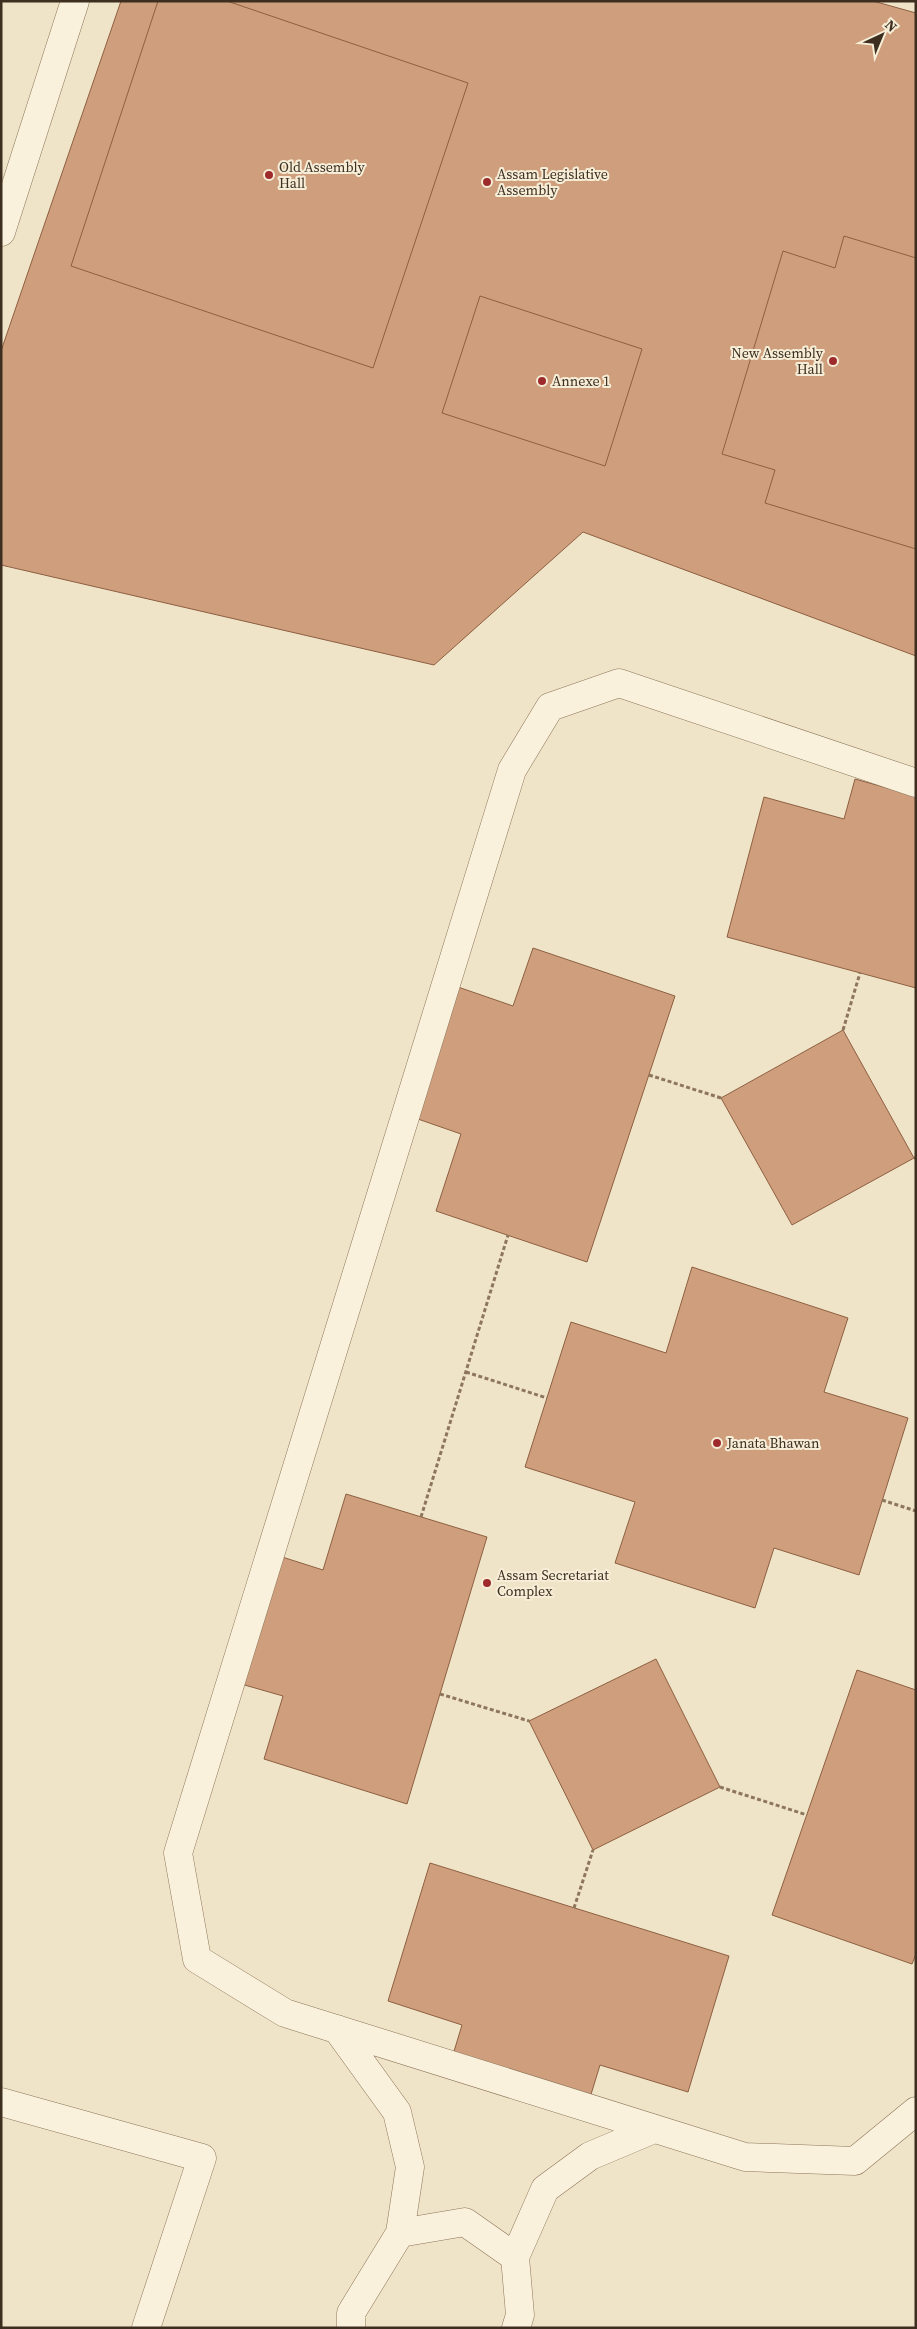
<svg xmlns="http://www.w3.org/2000/svg" width="917" height="2329" font-family="'Source Serif 4',serif">
<style>
.building{fill:#cf9f7d;stroke:#8d5f41}
.lines{fill:none;stroke-linecap:round;stroke-linejoin:round}
.minor-casing{stroke:#8d765c;stroke-width:29}
.path{stroke:#8d765c;stroke-width:3;stroke-dasharray:4 2.5;stroke-linecap:butt}
.minor{stroke:#faf1dc;stroke-width:28}
.poi-dot{fill:#9e2a2b;stroke:#f7eed8;stroke-width:2}
.labels{text-anchor:middle;dominant-baseline:central;stroke-width:4;stroke-linejoin:round;paint-order:stroke}
.poi-label{font-size:14px;fill:#3d2e20;stroke:#f7eed8;text-anchor:start}
</style>
<rect width="100%" height="100%" fill="#f0e4c8"/>
<path class="building" d="M121,1H873L916,13V656L583,532L434,665L1,565V351Z
M158,1H227L468,83L373,368L71,266Z
M844,236L916,258V549L765,503L775,470L722,454L783,251L835,268Z
M480,296L642,349L605,466L442,413Z
M855,779L916,796V988L727,937L764,797L844,819Z
M533,948L675,996L587,1262L436,1211L461,1134L415,1118L458,987L513,1006Z
M843,1030L914,1158L792,1225L721,1098Z
M692,1267L848,1318L824,1392L908,1418L859,1575L774,1548L755,1608L615,1563L635,1502L525,1467L571,1322L666,1353Z
M346,1494L487,1537L407,1804L264,1759L283,1696L241,1684L279,1556L323,1570Z
M656,1659L720,1787L593,1850L529,1721Z
M857,1670L916,1690V1954L912,1964L772,1915Z
M430,1863L729,1956L688,2092L600,2065L589,2101L452,2058L462,2025L388,2001Z"/>
<g class="lines">
<g class="minor-casing">
<path id="minor" d="M1,232L75,1
M916,783L619,683L550,707L512,770L178,1853L197,1959L285,2013L745,2157L855,2161L916,2111
M337,2029L397,2112L410,2167L400,2233
M1,2102L202,2158L146,2328
M515,2257L545,2189L590,2156L654,2129
M351,2328V2313L400,2233L465,2222L515,2257L520,2315L516,2328"/>
</g>
<path class="path" d="M843,1030L860,973
M649,1075L721,1098
M914,1158H916
M466,1372L547,1398
M882,1500L916,1511
M421,1517L508,1235
M440,1694L529,1721
M720,1787L807,1815
M574,1908L593,1850"/>
<use href="#minor" class="minor"/>
</g>
<g class="poi-dot">
<circle cx="269" cy="175" r="5"/>
<circle cx="487" cy="182" r="5"/>
<circle cx="833" cy="361" r="5"/>
<circle cx="542" cy="381" r="5"/>
<circle cx="717" cy="1443" r="5"/>
<circle cx="487" cy="1583" r="5"/>
</g>
<g class="labels">
<g class="poi-label">
<text x="279" y="167">Old Assembly<tspan x="279" dy="16">Hall</tspan></text>
<text x="497" y="174">Assam Legislative<tspan x="497" dy="16">Assembly</tspan></text>
<text x="823" y="353" text-anchor="end">New Assembly<tspan x="823" dy="16">Hall</tspan></text>
<text x="552" y="381">Annexe 1</text>
<text x="727" y="1443">Janata Bhawan</text>
<text x="497" y="1575">Assam Secretariat<tspan x="497" dy="16">Complex</tspan></text>
</g>
</g>
<rect width="917" height="2329" fill="none" stroke="#3d2e20" stroke-width="5"/>
<g transform="translate(882 35) rotate(44)" stroke="#f7eed8" stroke-width="4" paint-order="stroke">
<path d="M0-4L9 19L0 12L-9 19Z" fill="#3d2e20"/>
<text y="-8" font-size="14" font-weight="bold" text-anchor="middle" fill="#3d2e20">N</text>
</g>
</svg>
